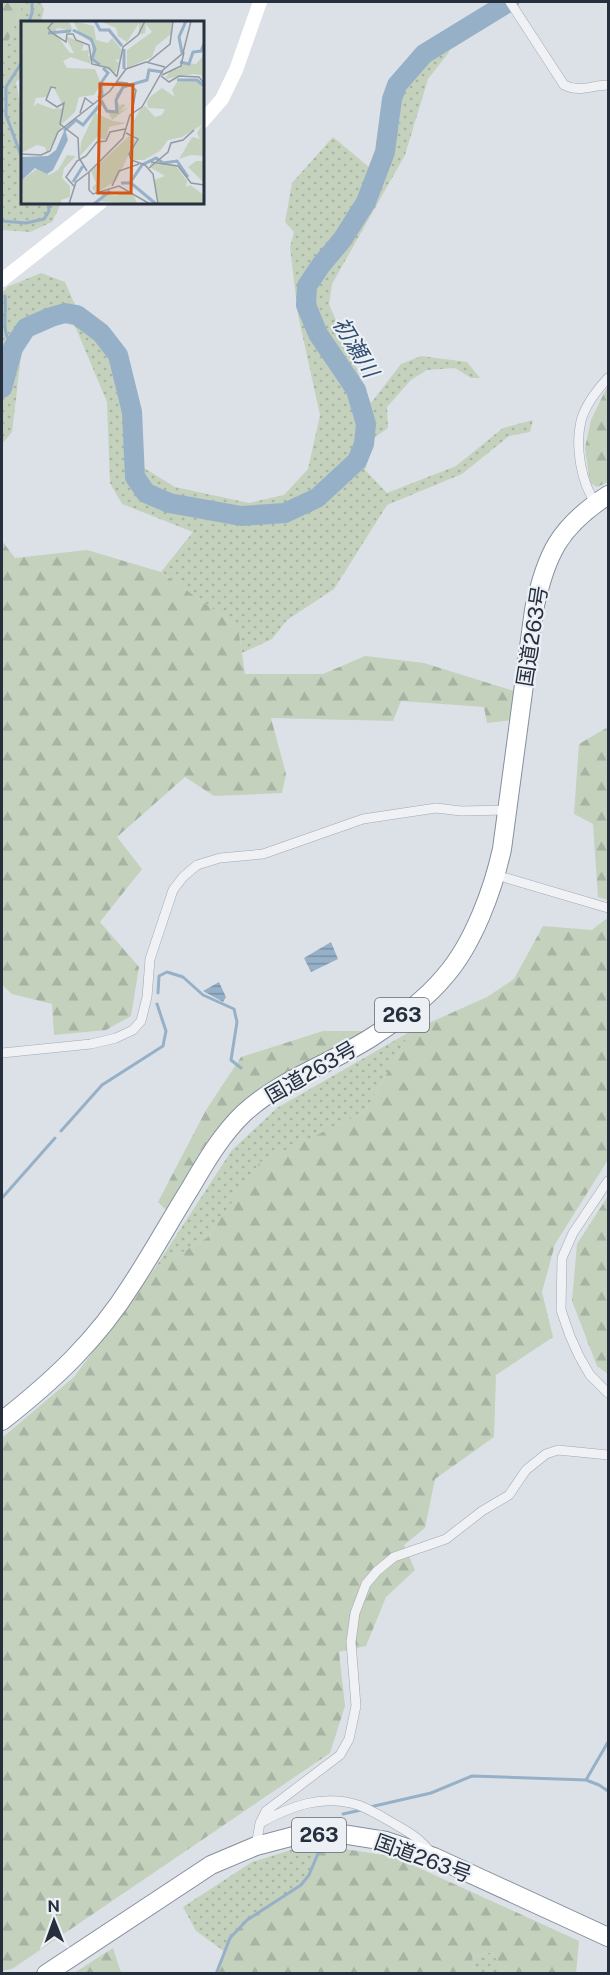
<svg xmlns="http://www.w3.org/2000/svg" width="610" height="1975" font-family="'Public Sans','Noto Sans JP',sans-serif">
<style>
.grass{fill:url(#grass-dots)}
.forest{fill:url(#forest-firs)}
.water{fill:url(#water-rules)}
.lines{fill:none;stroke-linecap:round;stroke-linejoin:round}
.stream{stroke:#96b0c8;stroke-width:3}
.river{stroke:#96b0c8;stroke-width:20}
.street-casing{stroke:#a2a8b1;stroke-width:10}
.highway-casing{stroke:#848f9e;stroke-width:20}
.street{stroke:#eff1f5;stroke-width:9}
.secondary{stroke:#fff;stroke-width:14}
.highway{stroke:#fff;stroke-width:18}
.labels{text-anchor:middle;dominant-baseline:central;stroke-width:4.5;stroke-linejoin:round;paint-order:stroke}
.shield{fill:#ecf0f5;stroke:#616975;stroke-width:1.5}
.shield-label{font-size:20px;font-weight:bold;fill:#262f3e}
.street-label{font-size:21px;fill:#262f3e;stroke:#ecf0f5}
.water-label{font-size:22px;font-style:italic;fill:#2f4f72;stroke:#ecf0f5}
.inset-river{fill:none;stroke:#96b0c8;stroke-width:3}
.inset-road{fill:none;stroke:#939aa3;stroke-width:1.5}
.view{fill:#d55511;fill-opacity:0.15;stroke:#d55511;stroke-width:3}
.inset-edge{fill:none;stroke:#262f3e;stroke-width:3}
</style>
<defs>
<pattern id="grass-dots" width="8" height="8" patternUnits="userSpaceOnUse" patternTransform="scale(1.5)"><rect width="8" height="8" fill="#c3d1bd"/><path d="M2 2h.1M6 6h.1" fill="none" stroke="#a7b4a4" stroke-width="1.8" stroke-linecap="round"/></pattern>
<pattern id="forest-firs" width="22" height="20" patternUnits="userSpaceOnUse" patternTransform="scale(1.5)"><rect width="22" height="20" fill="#c3d1bd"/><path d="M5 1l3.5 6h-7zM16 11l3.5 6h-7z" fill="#a7b4a4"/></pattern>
<pattern id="water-rules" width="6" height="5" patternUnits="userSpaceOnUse" patternTransform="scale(1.5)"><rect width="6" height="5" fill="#96b0c8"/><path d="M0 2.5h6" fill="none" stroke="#7a90a4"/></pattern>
</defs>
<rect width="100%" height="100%" fill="#dce1e7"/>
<path class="grass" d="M22,2H41L44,9L41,22H22V76L16,82L22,114V202L58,203L60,206L52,222L30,232L2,230V57L23,4Z
M450,51L428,79L405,155L332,284L329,304L371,403L401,364L421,356L467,362L480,378H471L455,368L427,370L411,380L387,407L388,428L375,437L365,470L387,493L456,466L503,428L533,420L530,432L509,436L462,474L387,505L334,589L287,620L272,639L242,653L238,627L161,572L193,532L122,504L110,483L107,402L75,326L61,322L37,330L22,348L12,432L2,444V294L7,287L41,273L65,282L78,312L125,364L137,432L139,465L175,487L249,503L284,495L308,469L320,415L298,315L290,247L294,232L285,222L292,183L333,137L370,168L384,171L399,125L402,87L427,58Z
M411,1031L365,1112L261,1162L207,1238L155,1268L232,1150L277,1108Z
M297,1848L319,1851L309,1875L301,1885L247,1920L230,1938L225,1952L196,1931L183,1907L252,1862Z
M492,1952L504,1973H476L472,1957Z"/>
<path class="forest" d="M2,2H22L23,4L2,57Z
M608,388V482L597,487L590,483L585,448L591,420L605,391Z
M2,541L15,558L87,550L161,572L238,627L245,674H323L365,656L424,663L517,692L512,720L487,723L484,707L401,701L393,721L271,718L286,774L282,793L214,796L185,777L117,837L142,869L100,922L139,967L131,1016L106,1030L54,1035L52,1004L12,994L2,985Z
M608,727V900L598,897L593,824L574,814L579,744Z
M606,919L608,920V1160L555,1244L542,1292L553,1337L496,1375L494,1437L435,1479L425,1528L404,1545L415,1570L386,1597L366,1646L339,1652L345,1706L330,1753L12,1969L2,1971V1438L74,1377L155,1268L207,1238L260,1162L365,1112L411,1031L487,997L514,979L543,926L592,930Z
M323,1031H369L265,1084L234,1109L204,1146L166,1210L158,1202L206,1110L241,1057Z
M608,1196V1374L597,1366L572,1301L577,1244Z
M345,1849L395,1857L579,1941L576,1973H504L492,1952L472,1957L476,1973H216L230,1938L247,1920L301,1885L309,1875L319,1851Z
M113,1948L121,1973H74Z"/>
<path class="water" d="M331,942L338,959L311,972L304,958Z
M219,982L226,997L223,1002L203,991Z"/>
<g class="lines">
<path class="stream" d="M29,22L32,13V2
M22,62L6,87V115L22,158
M2,221L26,223L44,219L49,211L48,202
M5,296C7,316 0,330 13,348
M158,993L159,976L167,972L183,977L203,995L234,1009L237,1022L231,1060L241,1068
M61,1131L102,1085L163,1046L166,1031L157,1004
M2,1198L55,1138
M586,1780L608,1742
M370,1807L431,1793L472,1776L586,1780L599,1785L608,1791
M343,1814L361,1810
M216,1974L230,1938L247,1920L301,1885L309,1875L319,1851"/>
<path class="river" d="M2,388L13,348L26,328L51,317L65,313L77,315L101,333L118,355L132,412L135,477L146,493L169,503L241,516L285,513L317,498L357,461L364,444L366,424L356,390L318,334L306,305L307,286L321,265L342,240L366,202L385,152L392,99L397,85L424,54L509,2"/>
<g class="street-casing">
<path id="street" d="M510,2L564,85C580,93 592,85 608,85
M596,503C581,484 575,446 581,421C585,405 597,390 608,378
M496,875L608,908
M2,1053L91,1044L116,1038L133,1030L141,1021L147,997L150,959L173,890L183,877L197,865L220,858L263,854L363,819L436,808L461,811L507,810
M608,1181L573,1233L562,1258L561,1310L570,1336L579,1356L590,1375L608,1393
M260,1823C291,1806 322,1794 358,1805C369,1809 381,1816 391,1822C408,1832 419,1837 431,1853
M256,1846L260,1823L266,1811L340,1755L349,1739L356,1706L351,1642L355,1613L366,1584L377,1571L394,1557L446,1539L482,1511L509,1495L526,1470L546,1454L558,1450L608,1455"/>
</g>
<g class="highway-casing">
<path id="highway" d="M2,1421C54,1380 97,1340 132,1284C153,1252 171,1219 191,1187C206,1161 222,1134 244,1113C281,1079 330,1064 372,1037C396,1022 427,998 445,976C473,944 493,890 502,849L534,610C546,554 559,527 608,495
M46,1974L211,1865L256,1846L298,1835L342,1834L386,1841L434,1857L608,1937"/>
</g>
<use href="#street" class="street"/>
<path class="secondary" d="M202,122L222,99L236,70L260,2
M2,280L101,202"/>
<use href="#highway" class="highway"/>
</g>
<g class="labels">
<g class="shield">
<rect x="375" y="998" width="54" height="34" rx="4.5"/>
<rect x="292" y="1818" width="54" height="34" rx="4.5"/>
</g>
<g class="shield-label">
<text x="402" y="1015">263</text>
<text x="319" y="1835">263</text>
</g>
<g class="street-label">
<text transform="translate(532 636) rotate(-81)">国道263号</text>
<text transform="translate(311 1072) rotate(-30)">国道263号</text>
<text transform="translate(423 1858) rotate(20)">国道263号</text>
</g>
<g class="water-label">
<text transform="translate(356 347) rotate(59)">初瀬川</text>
</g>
</g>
<g transform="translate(21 21)">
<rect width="183" height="183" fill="#dce1e7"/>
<path d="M103,66L96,80L99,85L101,83L105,84L99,90L106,87H107L91,99L82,81L75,92H74L81,78L86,89L94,91L95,73ZM104,171L112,172L116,183L79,180L85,172L94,175Z" fill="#c3d1bd"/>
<path d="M0,0H48L52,10L36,7L34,12L49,32H53L44,15L63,22L61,30L68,29L67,35H71V22L59,13L52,0L73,5L75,19L87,22L91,17L100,28L99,38L94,39L98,42L94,53L68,36L70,43L50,36L42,40L46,47L74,48L80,63L73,74L58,76L54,91L41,103L43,90L41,105L26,132L24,126L16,124L0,132ZM32,65L43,87L32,88L16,82L12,86L15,77L25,76ZM79,0H151L150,13L135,25L131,36L106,47V29L131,11L125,3L124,12L118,14V2L106,21L97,15L95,7ZM183,34V61L180,54L172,53L144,58L150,49L158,48L162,42L175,43ZM178,60L183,71V135L170,134L158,138L171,116L179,118L176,112L181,104L161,116L147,119L139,130L123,139H110L109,132L117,118L111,113L110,105L119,89L124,85L134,96L141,94L144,88L127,87L126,81L130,75L141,67L154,76L151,69L156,61ZM74,92L92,100L106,102L88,106L85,119L76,116L59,135L60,121ZM108,115L115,119L95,160L75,172L71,167L75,162L70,150ZM46,134L55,135L43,147L41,157L49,165V176L40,179V183H2L1,159L17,147L28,154L37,149ZM175,140H183V162L167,146ZM130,141L155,145L166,160L165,166L169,164L183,174V183H137L133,159L144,155L129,146Z" fill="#c3d1bd" fill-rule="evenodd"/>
<path d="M44,108L47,119L32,149L26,153L14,147L0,160V136L27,135L35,129Z" fill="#96b0c8"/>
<path class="inset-river" d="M74,0L79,9H88L101,25M52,9L70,18L74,28L71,38L79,44M27,12L50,10M103,28V48M161,32L158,16L165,0M159,41L168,43L172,31L180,30L183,23M156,59H176L183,65M77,77L81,74L80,62L87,52L82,47M43,110L55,99L62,104L81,81L86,90L96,91L95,79L102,66L126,59L128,49L142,51M52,161L62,145M100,162H110L135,183M109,162L121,144L135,137L142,142L156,140L167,156M73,183L89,170"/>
<path class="inset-road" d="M33,0L27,7L31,12L45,21L46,13H52L55,19L68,24L71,43L88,47L96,56M127,41L149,23L152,0M141,54L160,45L163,31M96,55L102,26L117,14L124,0M140,55L148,61L158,55L178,56L183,62M96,61L106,62L115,69L111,91M35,67L30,66L25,79L36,86L43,82L39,103L57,117L58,137L66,150M59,92L64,77L72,83M105,112L117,118L108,133L110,139L124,144L132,153L137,183M0,133L20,134L29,130L37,111L89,70L105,48L125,41L144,46M130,141L157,145L170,162L183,164M128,147L147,131L150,122L162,119L173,109M53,165L45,156L56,140L65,135L76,121L85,120L89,111L104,108M91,165L98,150L118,143M48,183L55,161L68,151M129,183L98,165L72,173L68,169V151L102,117L109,94L121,86L142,49L162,32L170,0"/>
<path class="view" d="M79,63L112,64L110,172H77Z"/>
<rect width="183" height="183" class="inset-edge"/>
</g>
<rect width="610" height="1975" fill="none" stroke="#262f3e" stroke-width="6"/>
<g transform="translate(54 1921) rotate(359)" stroke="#ecf0f5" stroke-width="4.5" paint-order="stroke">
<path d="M0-4.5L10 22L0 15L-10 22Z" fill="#262f3e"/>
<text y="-9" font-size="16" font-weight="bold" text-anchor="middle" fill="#262f3e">N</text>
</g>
</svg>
